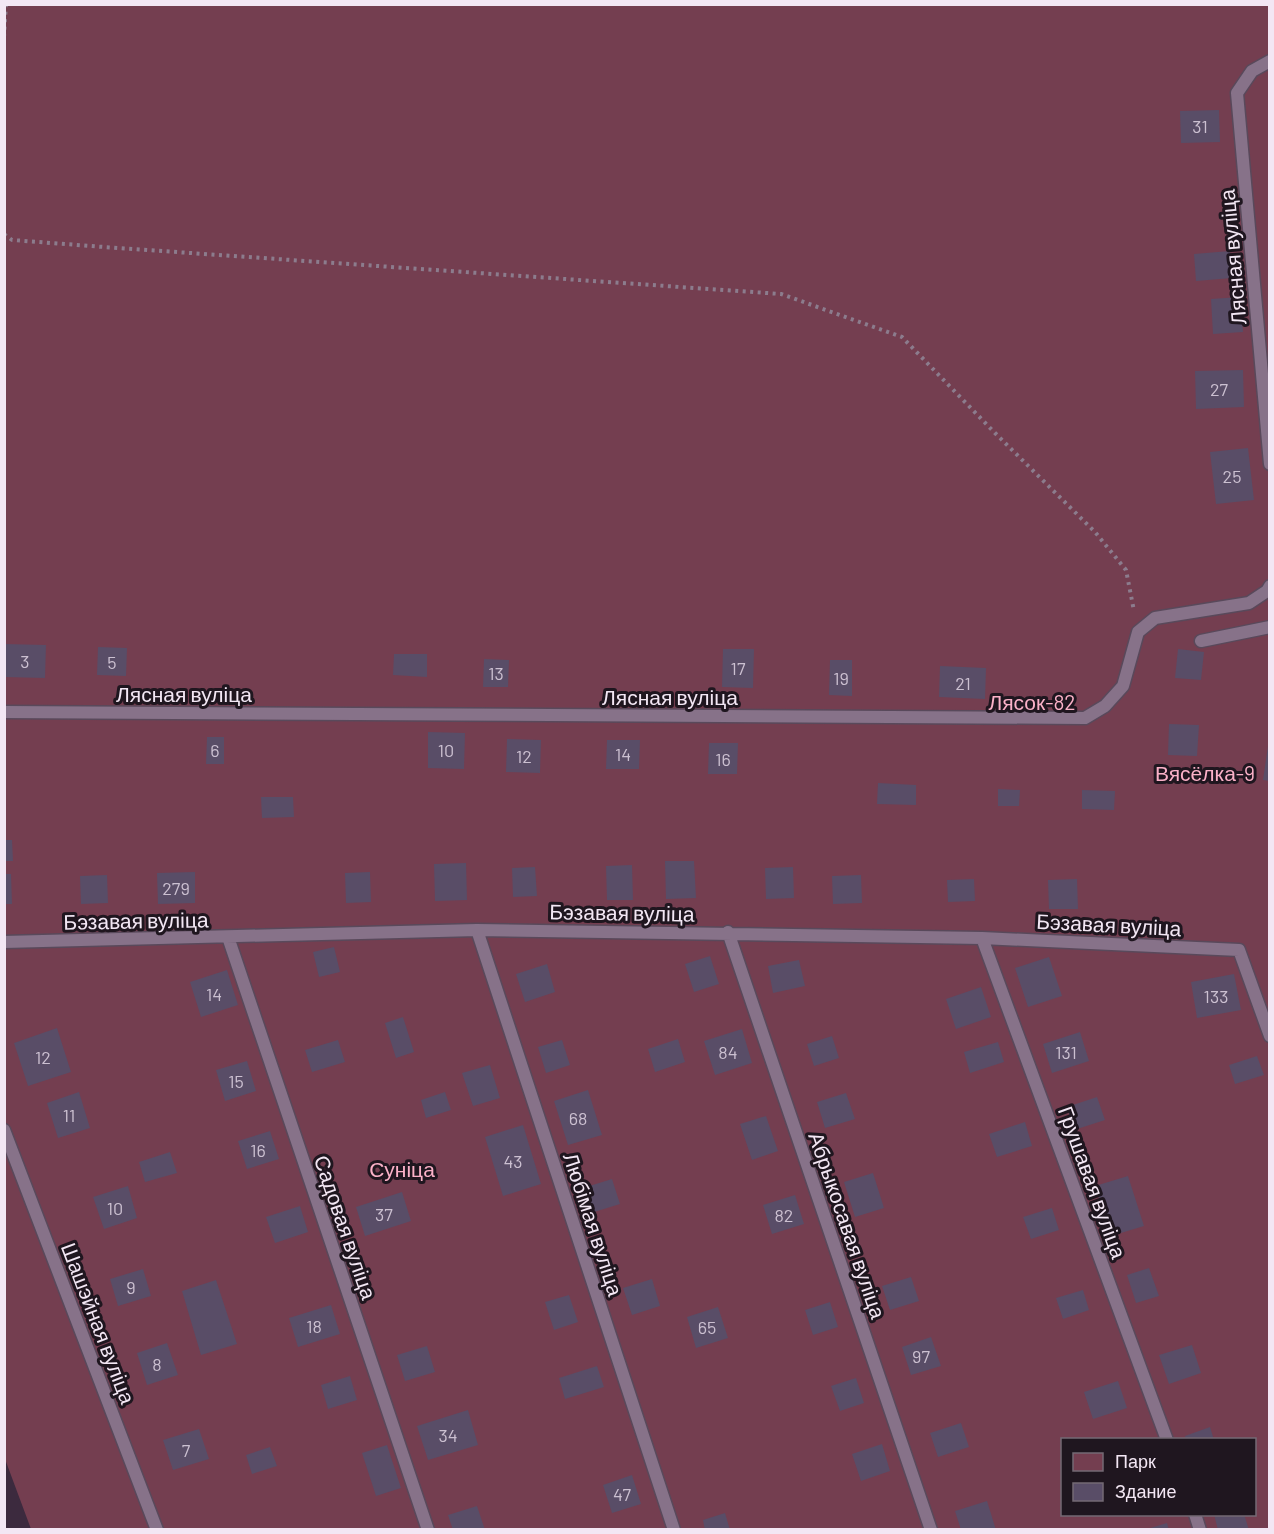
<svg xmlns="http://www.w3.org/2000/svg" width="1274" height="1534" font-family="Barlow,sans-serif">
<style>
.green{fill:#743e50;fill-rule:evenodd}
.building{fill:#594d67}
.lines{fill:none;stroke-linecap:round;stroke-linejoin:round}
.lane-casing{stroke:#59495b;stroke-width:15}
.path{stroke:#8c7c8d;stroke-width:4;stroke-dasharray:3 4.5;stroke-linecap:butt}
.lane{stroke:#877289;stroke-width:12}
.labels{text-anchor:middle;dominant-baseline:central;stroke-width:6;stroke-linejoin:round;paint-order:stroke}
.number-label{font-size:18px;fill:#ccc0d1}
.street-label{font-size:21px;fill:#f3e7f4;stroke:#1f161f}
.park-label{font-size:21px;fill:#fbb1c8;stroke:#1f161f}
</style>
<rect width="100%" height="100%" fill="#3c2a3e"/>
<path class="green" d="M5,5H1269V1529H31L5,1459ZM1062,1440H1254V1514H1062Z"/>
<path class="building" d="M1219,110L1220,142L1181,143L1180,111Z
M1230,251L1232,278L1196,281L1194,254Z
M1240,297L1243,332L1213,334L1211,299Z
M1243,370L1244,407L1196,409L1195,371Z
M1248,448L1254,500L1216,504L1210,452Z
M4,644L46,645L45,678L4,677Z
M98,647L127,648L126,676L97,675Z
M723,649H754L753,688L722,687Z
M1178,649L1204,652L1201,680L1175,678Z
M394,654H427V677L393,675Z
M484,659L509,660L508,687H483Z
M830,660H852V696L829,695Z
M940,666L986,668L985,699L939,697Z
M1169,724L1199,725L1197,756L1168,755Z
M428,732L465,733L464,769L428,768Z
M207,737H224V764H206Z
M507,739L541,740L540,773L506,772Z
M607,740H640L639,769H606Z
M709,743H738L737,774H708Z
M1268,746H1270V781L1263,780Z
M878,783L916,785V805L877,804Z
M998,789L1020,790L1019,806H998Z
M1082,790L1115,791L1114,810L1082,809Z
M261,797H293L294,817L262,818Z
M4,840H12L13,861H4Z
M665,861H694L696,898L666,899Z
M466,863L467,900L435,901L434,864Z
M632,865L633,900H607L606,866Z
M535,867L537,896L513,897L512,868Z
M793,867L794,898L766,899L765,868Z
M195,872V903L158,904L157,873Z
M370,872L371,902L346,903L345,873Z
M4,874H11L12,904H4Z
M107,875L108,903L81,904L80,876Z
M861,875L862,903L833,904L832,876Z
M974,879L975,901L948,902L947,880Z
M1077,879L1078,909H1049L1048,880Z
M334,947L340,972L319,977L313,952Z
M710,956L719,984L694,992L685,964Z
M1049,957L1062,996L1028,1007L1015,968Z
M799,960L805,986L773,993L768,966Z
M547,964L555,992L525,1002L516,974Z
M227,970L238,1005L201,1017L190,982Z
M1234,974L1241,1010L1197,1018L1191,982Z
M981,987L991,1017L956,1029L946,999Z
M403,1017L414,1052L396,1058L385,1023Z
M57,1028L71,1072L28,1086L14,1043Z
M742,1029L752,1063L715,1075L704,1041Z
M1080,1032L1089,1061L1052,1073L1043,1044Z
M832,1036L839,1058L814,1066L807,1044Z
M678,1039L685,1062L655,1072L648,1049Z
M338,1040L345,1062L312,1072L305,1050Z
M562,1040L570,1065L546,1073L538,1047Z
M998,1042L1004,1062L970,1073L964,1052Z
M1257,1056L1264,1075L1235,1084L1229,1065Z
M247,1061L256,1091L225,1101L216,1070Z
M490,1065L500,1098L473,1106L462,1073Z
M588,1090L602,1135L568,1145L554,1101Z
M79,1092L90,1128L58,1138L47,1103Z
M445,1092L451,1110L426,1118L421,1100Z
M846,1093L855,1119L825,1128L817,1102Z
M1097,1097L1105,1120L1074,1130L1067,1107Z
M766,1116L778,1151L752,1160L740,1124Z
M1025,1122L1032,1146L997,1157L989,1134Z
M523,1125L541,1184L503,1196L485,1137Z
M270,1131L279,1159L247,1169L238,1141Z
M170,1152L177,1173L145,1182L139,1162Z
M873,1173L884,1208L855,1217L844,1182Z
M1128,1176L1144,1226L1111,1236L1095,1186Z
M612,1179L620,1204L591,1213L583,1188Z
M128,1186L137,1218L104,1229L93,1197Z
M402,1192L411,1221L365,1236L356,1207Z
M795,1195L804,1224L772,1234L763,1205Z
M300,1206L308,1232L275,1243L266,1217Z
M1052,1208L1059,1230L1031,1239L1023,1217Z
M1149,1268L1159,1296L1136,1303L1127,1275Z
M143,1269L151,1296L118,1306L110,1279Z
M911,1277L919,1301L890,1310L882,1286Z
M652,1279L660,1306L632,1315L623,1288Z
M216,1280L237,1344L201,1355L182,1291Z
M1083,1290L1089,1310L1063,1319L1056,1298Z
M569,1295L578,1322L554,1330L545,1302Z
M830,1302L838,1327L813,1335L805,1310Z
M331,1305L340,1334L298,1347L289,1318Z
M718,1307L728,1338L696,1348L687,1317Z
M931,1337L941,1366L911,1375L902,1347Z
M167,1343L178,1375L147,1385L137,1353Z
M1192,1345L1201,1373L1169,1384L1159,1355Z
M427,1346L435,1372L405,1381L397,1355Z
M597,1366L604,1387L565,1399L559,1378Z
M350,1376L357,1400L328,1409L321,1385Z
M856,1378L864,1403L840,1411L831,1386Z
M1118,1381L1127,1408L1093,1419L1084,1392Z
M468,1410L478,1445L428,1460L417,1426Z
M961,1423L969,1447L938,1457L930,1433Z
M1210,1427L1214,1440H1186L1185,1436Z
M199,1429L209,1459L173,1470L163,1440Z
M882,1444L890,1471L861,1481L852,1454Z
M387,1445L401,1488L376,1496L362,1453Z
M270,1447L277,1466L252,1474L246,1455Z
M632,1475L641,1504L612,1513L603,1485Z
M987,1501L996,1530H961L955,1511Z
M477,1506L485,1530H453L448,1515Z
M725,1513L730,1530H705L703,1520Z
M1214,1514H1244L1249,1530H1218Z
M1167,1523L1169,1530H1147V1529Z"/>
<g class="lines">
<g class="lane-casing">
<path id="lane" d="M1270,61L1252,71L1237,93L1270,464
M1201,641L1270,627
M4,712L1085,718L1105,706L1123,686L1138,632L1155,618L1249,603L1267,591L1270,586
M477,930L674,1530
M728,932L931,1530
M228,937L428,1530
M982,938L1167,1440
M4,942L477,930L982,938L1239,950L1270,1036
M4,1130L157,1530
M1195,1514L1200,1530"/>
</g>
<path class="path" d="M4,37L6,4
M4,234L12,240L104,247L781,294L902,337L995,433L1095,532L1126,570L1134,611"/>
<use href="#lane" class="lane"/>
</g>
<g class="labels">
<g class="number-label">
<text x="1200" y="126">31</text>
<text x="1219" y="389">27</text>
<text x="1232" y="476">25</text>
<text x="25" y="661">3</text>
<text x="112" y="662">5</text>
<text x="738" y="668">17</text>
<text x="496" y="673">13</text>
<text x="841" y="678">19</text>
<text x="963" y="683">21</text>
<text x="215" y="750">6</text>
<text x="446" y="750">10</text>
<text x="623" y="754">14</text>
<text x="524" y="756">12</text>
<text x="723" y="759">16</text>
<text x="176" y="888">279</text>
<text x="214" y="994">14</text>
<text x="1216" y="996">133</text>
<text x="728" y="1052">84</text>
<text x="1066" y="1052">131</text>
<text x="43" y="1057">12</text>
<text x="236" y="1081">15</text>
<text x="69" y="1115">11</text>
<text x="578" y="1118">68</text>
<text x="258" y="1150">16</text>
<text x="513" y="1161">43</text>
<text x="115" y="1208">10</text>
<text x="384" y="1214">37</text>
<text x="784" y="1215">82</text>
<text x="131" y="1287">9</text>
<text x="314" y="1326">18</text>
<text x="707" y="1327">65</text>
<text x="921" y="1356">97</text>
<text x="157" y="1364">8</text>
<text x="448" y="1435">34</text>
<text x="186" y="1450">7</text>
<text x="622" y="1494">47</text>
</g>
<g class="street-label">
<text transform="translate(1232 257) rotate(-95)">Лясная вуліца</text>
<text x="184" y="693">Лясная вуліца</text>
<text x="670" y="696">Лясная вуліца</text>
<text transform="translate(622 912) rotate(1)">Бэзавая вуліца</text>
<text transform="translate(136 920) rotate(-1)">Бэзавая вуліца</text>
<text transform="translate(1109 924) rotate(3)">Бэзавая вуліца</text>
<text transform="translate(1093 1182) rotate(70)">Грушавая вуліца</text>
<text transform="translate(594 1224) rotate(72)">Любімая вуліца</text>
<text transform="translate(848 1225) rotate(71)">Абрыкосавая вуліца</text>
<text transform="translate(346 1227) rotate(71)">Садовая вуліца</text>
<text transform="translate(99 1323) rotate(69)">Шашэйная вуліца</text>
</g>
<g class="park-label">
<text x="1032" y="701">Лясок-82</text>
<text x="1205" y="772">Вясёлка-9</text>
<text x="402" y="1168">Суніца</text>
</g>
</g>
<rect width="1274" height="1534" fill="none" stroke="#f3e7f4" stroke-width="12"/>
<rect x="1061" y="1438" width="195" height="78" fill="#1f161f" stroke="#746a74" stroke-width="1.5"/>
<rect x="1073" y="1453" width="30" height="18" fill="#743e50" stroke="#746a74" stroke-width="1.5"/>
<text x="1115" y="1468" font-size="18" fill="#f3e7f4">Парк</text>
<rect x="1073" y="1483" width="30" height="18" fill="#594d67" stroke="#746a74" stroke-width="1.5"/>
<text x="1115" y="1498" font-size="18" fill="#f3e7f4">Здание</text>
</svg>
